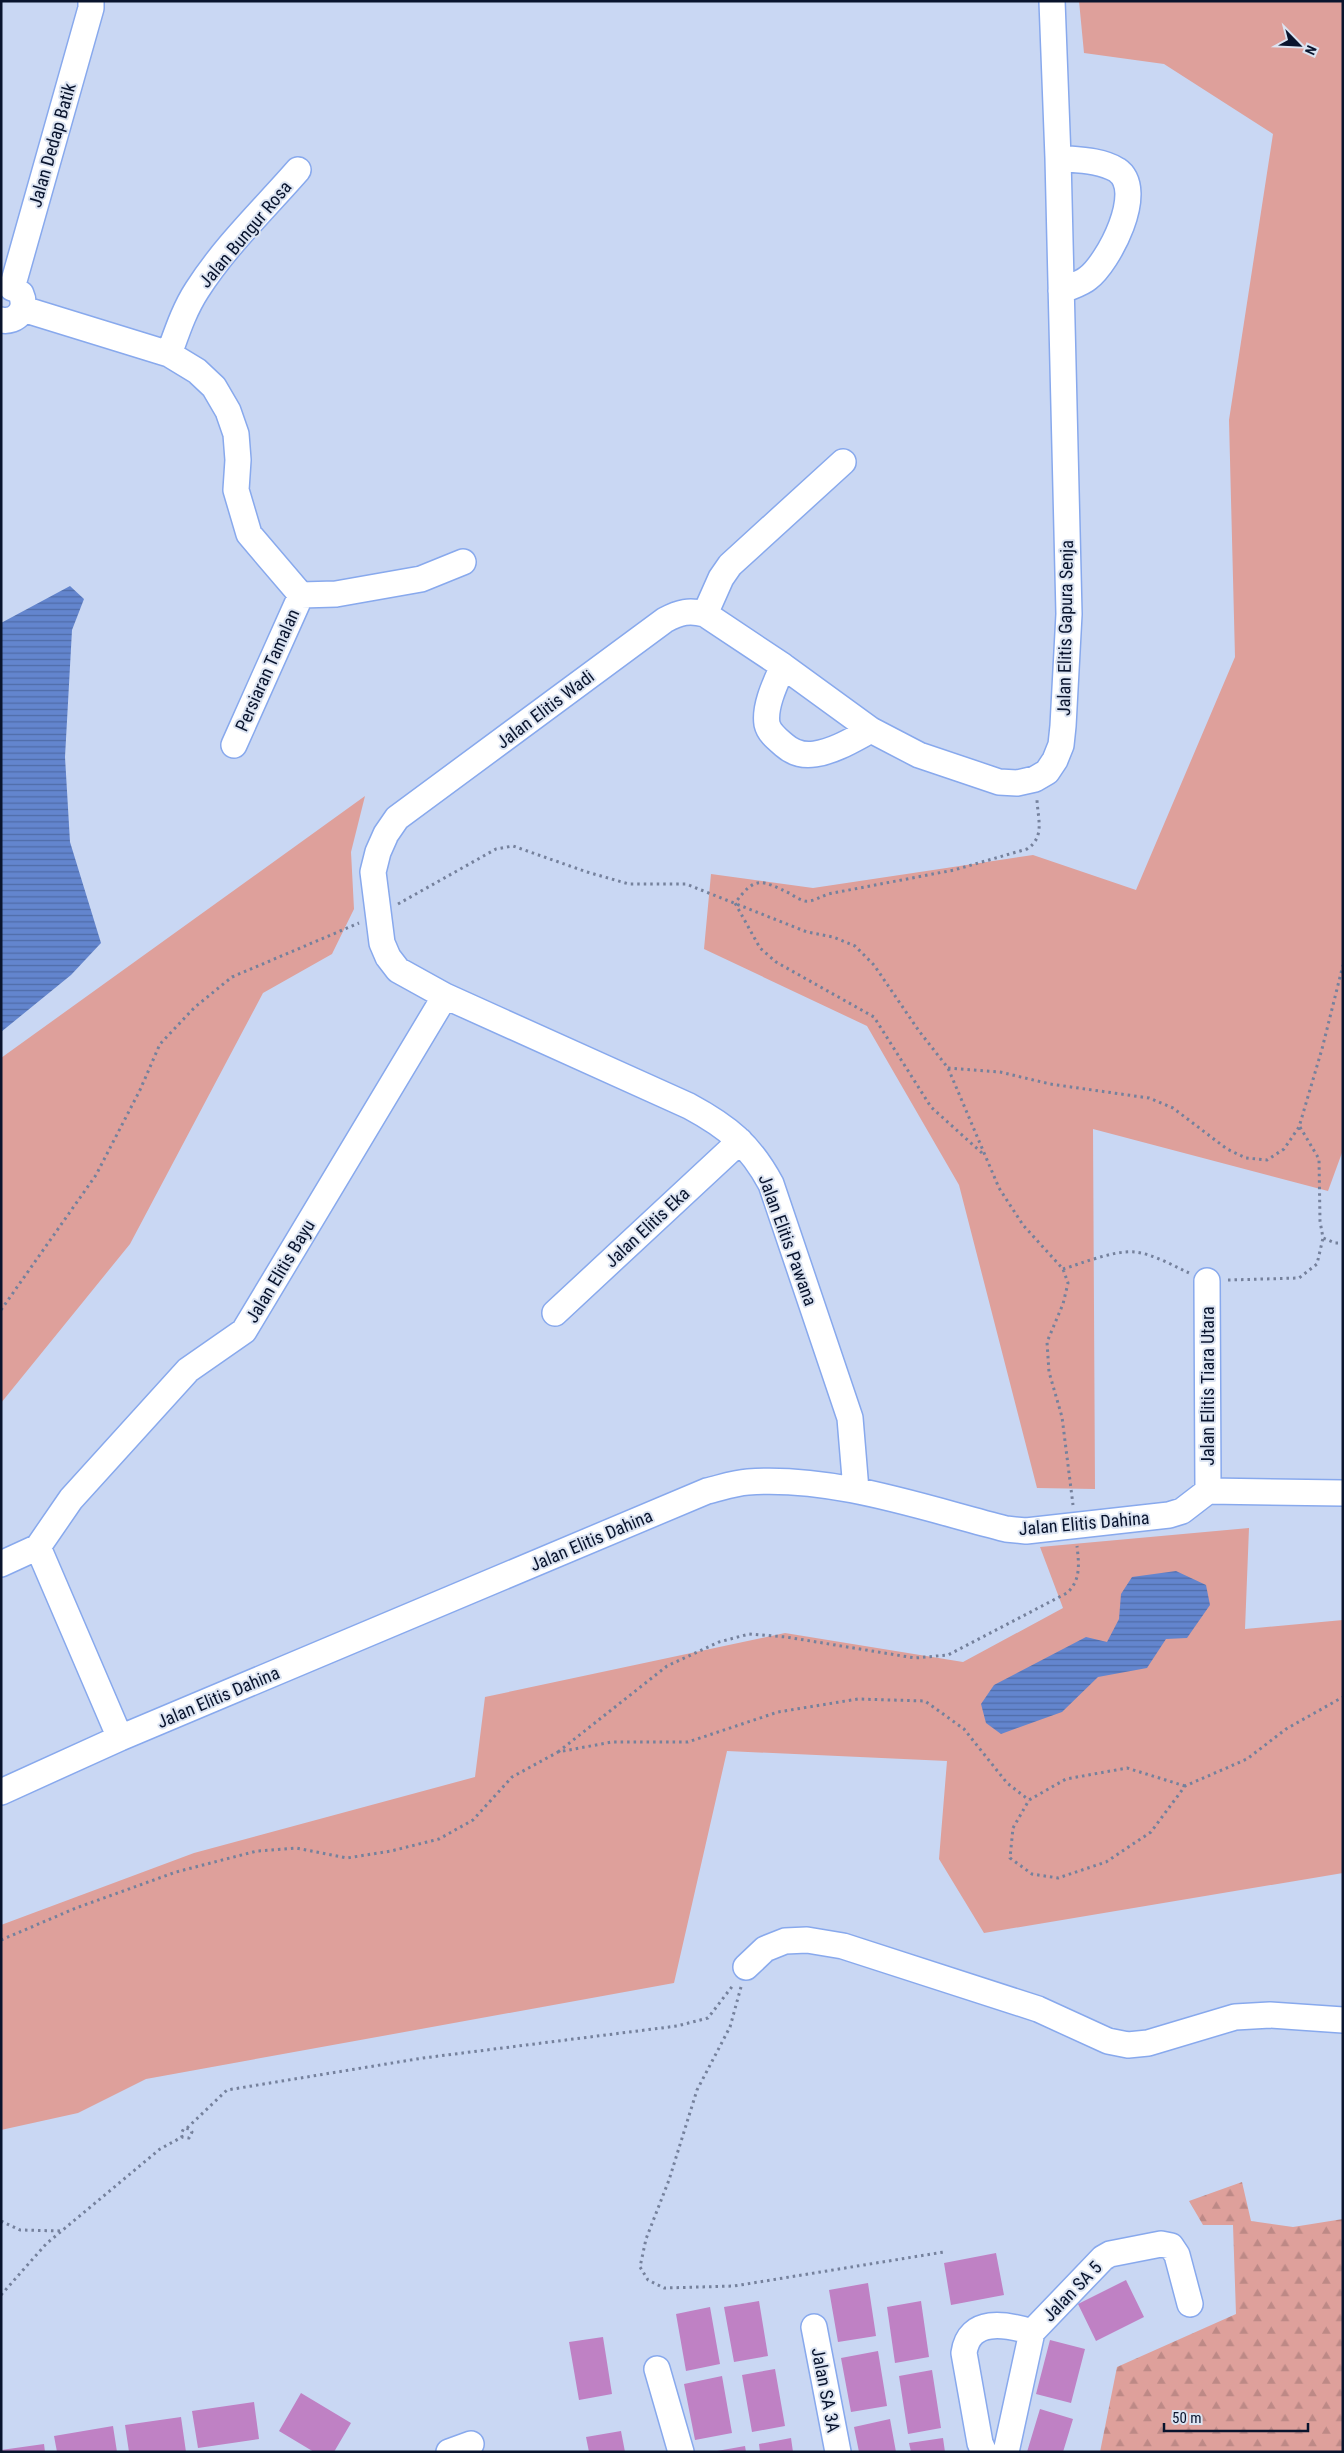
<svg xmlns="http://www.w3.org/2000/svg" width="1344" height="2453" font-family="'Roboto Condensed',sans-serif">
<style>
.green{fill:#dea09b}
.forest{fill:url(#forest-firs)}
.water{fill:url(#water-rules)}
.building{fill:#bf81c4}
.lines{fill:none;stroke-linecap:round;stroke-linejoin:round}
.minor-casing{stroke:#88a9ed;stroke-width:28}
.path{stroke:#75819c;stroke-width:3;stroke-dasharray:2.5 4;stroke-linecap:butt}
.minor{stroke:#fff;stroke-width:25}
.labels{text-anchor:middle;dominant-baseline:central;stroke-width:4;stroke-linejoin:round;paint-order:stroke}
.street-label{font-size:18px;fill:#09142d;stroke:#dce4f2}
</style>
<defs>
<pattern id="forest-firs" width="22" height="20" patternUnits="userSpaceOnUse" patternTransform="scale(1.25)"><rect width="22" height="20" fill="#dea09b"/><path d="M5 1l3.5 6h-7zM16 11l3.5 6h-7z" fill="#bd8986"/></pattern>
<pattern id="water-rules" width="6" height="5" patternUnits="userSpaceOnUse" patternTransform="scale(1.25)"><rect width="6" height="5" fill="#6385ce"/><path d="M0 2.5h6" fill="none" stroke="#506ca8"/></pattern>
</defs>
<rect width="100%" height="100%" fill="#c9d7f3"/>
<path class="green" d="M1079,1H1343V1150L1328,1191L1093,1129L1095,1489L1037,1488L959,1185L867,1026L704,949L711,874L813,888L1033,855L1136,890L1235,657L1229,420L1273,134L1164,64L1084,53Z
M365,796L351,852L354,909L332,954L263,993L130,1244L1,1403V1058Z
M1249,1528L1245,1629L1343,1620V1873L984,1933L939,1859L947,1761L727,1751L674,1983L146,2079L78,2113L1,2130V1925L194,1853L475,1777L485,1697L785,1633L963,1662L1063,1608L1040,1547Z"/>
<path class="forest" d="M1242,2182L1251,2221L1293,2227L1343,2219V2452H1100L1117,2367L1236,2314L1233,2225H1203L1189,2201Z"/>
<path class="water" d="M70,586L84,599L72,630L65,757L70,842L101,943L71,975L1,1032V623Z
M1176,1571L1206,1585L1210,1605L1187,1638L1166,1639L1147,1668L1098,1677L1062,1712L1001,1734L986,1723L981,1704L994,1685L1086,1637L1107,1642L1119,1619L1121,1594L1132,1577Z"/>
<path class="building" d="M996,2253L1004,2295L951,2305L944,2263Z
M1126,2280L1144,2317L1096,2341L1078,2304Z
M868,2283L876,2336L838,2342L829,2290Z
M759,2301L768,2356L734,2362L724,2307Z
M921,2301L929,2357L895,2363L887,2307Z
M710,2307L720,2364L686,2371L676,2314Z
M603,2337L612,2394L579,2400L569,2342Z
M1050,2340L1085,2349L1071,2403L1036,2394Z
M878,2351L887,2406L851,2412L841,2358Z
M775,2369L785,2426L752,2432L742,2375Z
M932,2370L941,2428L908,2434L899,2376Z
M722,2376L732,2433L695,2440L684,2384Z
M301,2393L351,2423L334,2452H314L279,2431Z
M254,2402L259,2439L198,2448L192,2411Z
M1040,2409L1073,2419L1063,2452H1027Z
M181,2417L186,2452H129L125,2425Z
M890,2419L896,2452H859L854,2427Z
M113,2426L117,2452H57L54,2436Z
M621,2431L625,2452H589L586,2437Z
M791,2438L793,2452H760L759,2444Z
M943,2438L945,2452H911L909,2443Z
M44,2444L45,2452H1V2450Z
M745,2446L746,2452H717V2451Z"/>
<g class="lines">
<g class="minor-casing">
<path id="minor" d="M1058,158C1078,160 1101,160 1117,170C1147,190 1108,263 1088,278C1081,284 1069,287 1061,291
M12,288L91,8V1
M23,309L169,354L197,371L214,387L228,411L236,434L238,460L236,490L249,534L301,595
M1,320C17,323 28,309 21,294
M169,354C177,332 184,310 197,290C225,246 264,209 298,170
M843,462L730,565L721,578L705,614C689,610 680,612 665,620L397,818L386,834L378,852L373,872L382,943L388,957L398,970L445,996L689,1106C728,1127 750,1145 771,1184L850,1418L856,1490
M301,595L336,594L421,579L463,562
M705,614L783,666L871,730L919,755L999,782L1017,783L1035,779L1047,772L1055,760L1061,745L1063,726L1069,614L1058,158L1052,1
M783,666C776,682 764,706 767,724C769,733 777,739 784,745C793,753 803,756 815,754C835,751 854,739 871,730
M234,745L301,595
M1207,1281L1208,1491
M555,1313L740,1141
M1208,1491L1343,1493
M38,1547L120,1738
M1,1564L38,1547L71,1499L188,1370L244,1331L445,996
M1,1792L120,1738L707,1491C720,1488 734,1483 748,1482C835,1476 923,1508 1006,1529L1026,1531L1169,1515L1182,1511L1208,1491
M746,1967L765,1949L785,1941L807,1940L843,1946L1038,2009L1108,2041L1128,2045L1148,2043L1235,2017L1270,2015L1343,2020
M814,2327L838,2452
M657,2369L681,2452
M449,2452L471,2444
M984,2452L980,2443L964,2353C969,2317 1006,2324 1032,2332
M1006,2452L1032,2332L1103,2258L1110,2254L1161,2244L1171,2246L1177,2255L1190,2304"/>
</g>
<path class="path" d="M398,904L496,849L513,846L587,872L629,884H686L807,932L833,937L855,946L874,965L919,1031L948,1068L999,1188L1023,1225L1063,1269L1068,1283L1063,1304L1047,1342L1049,1372L1062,1417L1073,1505
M948,1068L1000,1072L1050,1084L1149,1098L1173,1108L1227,1149L1246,1158L1267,1160L1284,1149L1299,1127L1322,1049L1343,965
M1300,1127L1319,1159L1320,1221L1323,1238L1335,1243H1343
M982,1153L931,1107L874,1017L776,962L760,948L735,903C756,875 761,880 791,894C795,897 800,900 805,901C813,902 820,897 828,894L954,870L1027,849C1045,837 1038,820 1037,800
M1063,1269C1083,1263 1114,1250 1135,1252C1153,1254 1172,1265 1189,1273
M1228,1280L1299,1278L1317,1264L1323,1238
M1,1310L96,1175L140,1090L160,1044L195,1007L232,977L359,923
M558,1752L667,1666L719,1642L749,1634L786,1637L915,1658L948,1655L1067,1593C1081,1580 1079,1564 1077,1546
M1185,1786L1127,1768L1066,1779L1029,1800L1013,1828L1010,1858L1032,1874L1058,1878L1106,1862L1151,1832L1185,1786L1247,1759L1286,1729L1343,1697
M1,1940L76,1908L176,1872L257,1851L296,1848L347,1858L391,1851L439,1839L473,1820L512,1777L558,1752L612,1742H688L778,1712L858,1699L925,1701L964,1729L1007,1783L1029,1800
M741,1987L730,2027L697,2090L669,2180L646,2239L640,2267L648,2280L664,2288L734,2286L944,2252
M187,2128L227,2090L423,2058L677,2026L708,2018L734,1984
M1,2221L20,2230L63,2231
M1,2295L46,2244L160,2149L182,2137L189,2138L192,2132L190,2129L184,2128L181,2134L182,2137"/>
<use href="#minor" class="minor"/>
</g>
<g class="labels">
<g class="street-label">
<text transform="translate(52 145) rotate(-74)">Jalan Dedap Batik</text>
<text transform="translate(245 234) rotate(-50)">Jalan Bungur Rosa</text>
<text transform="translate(1065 628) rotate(-89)">Jalan Elitis Gapura Senja</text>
<text transform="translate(267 670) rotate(-66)">Persiaran Tamalan</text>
<text transform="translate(545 709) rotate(-37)">Jalan Elitis Wadi</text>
<text transform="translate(647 1227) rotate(-43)">Jalan Elitis Eka</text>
<text transform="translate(788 1240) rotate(70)">Jalan Elitis Pawana</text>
<text transform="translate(280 1271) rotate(-59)">Jalan Elitis Bayu</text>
<text transform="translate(1207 1386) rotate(-90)">Jalan Elitis Tiara Utara</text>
<text transform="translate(1084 1523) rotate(-5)">Jalan Elitis Dahina</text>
<text transform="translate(591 1540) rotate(-23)">Jalan Elitis Dahina</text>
<text transform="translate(218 1697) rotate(-23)">Jalan Elitis Dahina</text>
<text transform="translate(1072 2291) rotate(-46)">Jalan SA 5</text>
<text transform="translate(826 2390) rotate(79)">Jalan SA 3A</text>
</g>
</g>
<rect width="1344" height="2453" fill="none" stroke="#09142d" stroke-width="5"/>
<g transform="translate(1299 45) rotate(114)" stroke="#dce4f2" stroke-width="4" paint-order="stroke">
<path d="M0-4L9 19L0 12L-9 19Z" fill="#09142d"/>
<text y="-8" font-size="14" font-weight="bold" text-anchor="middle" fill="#09142d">N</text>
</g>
<path d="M1164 2423v8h144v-8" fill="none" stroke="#09142d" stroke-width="2.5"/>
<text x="1172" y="2423" font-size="15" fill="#09142d" stroke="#dce4f2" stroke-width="4" paint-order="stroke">50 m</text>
</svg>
